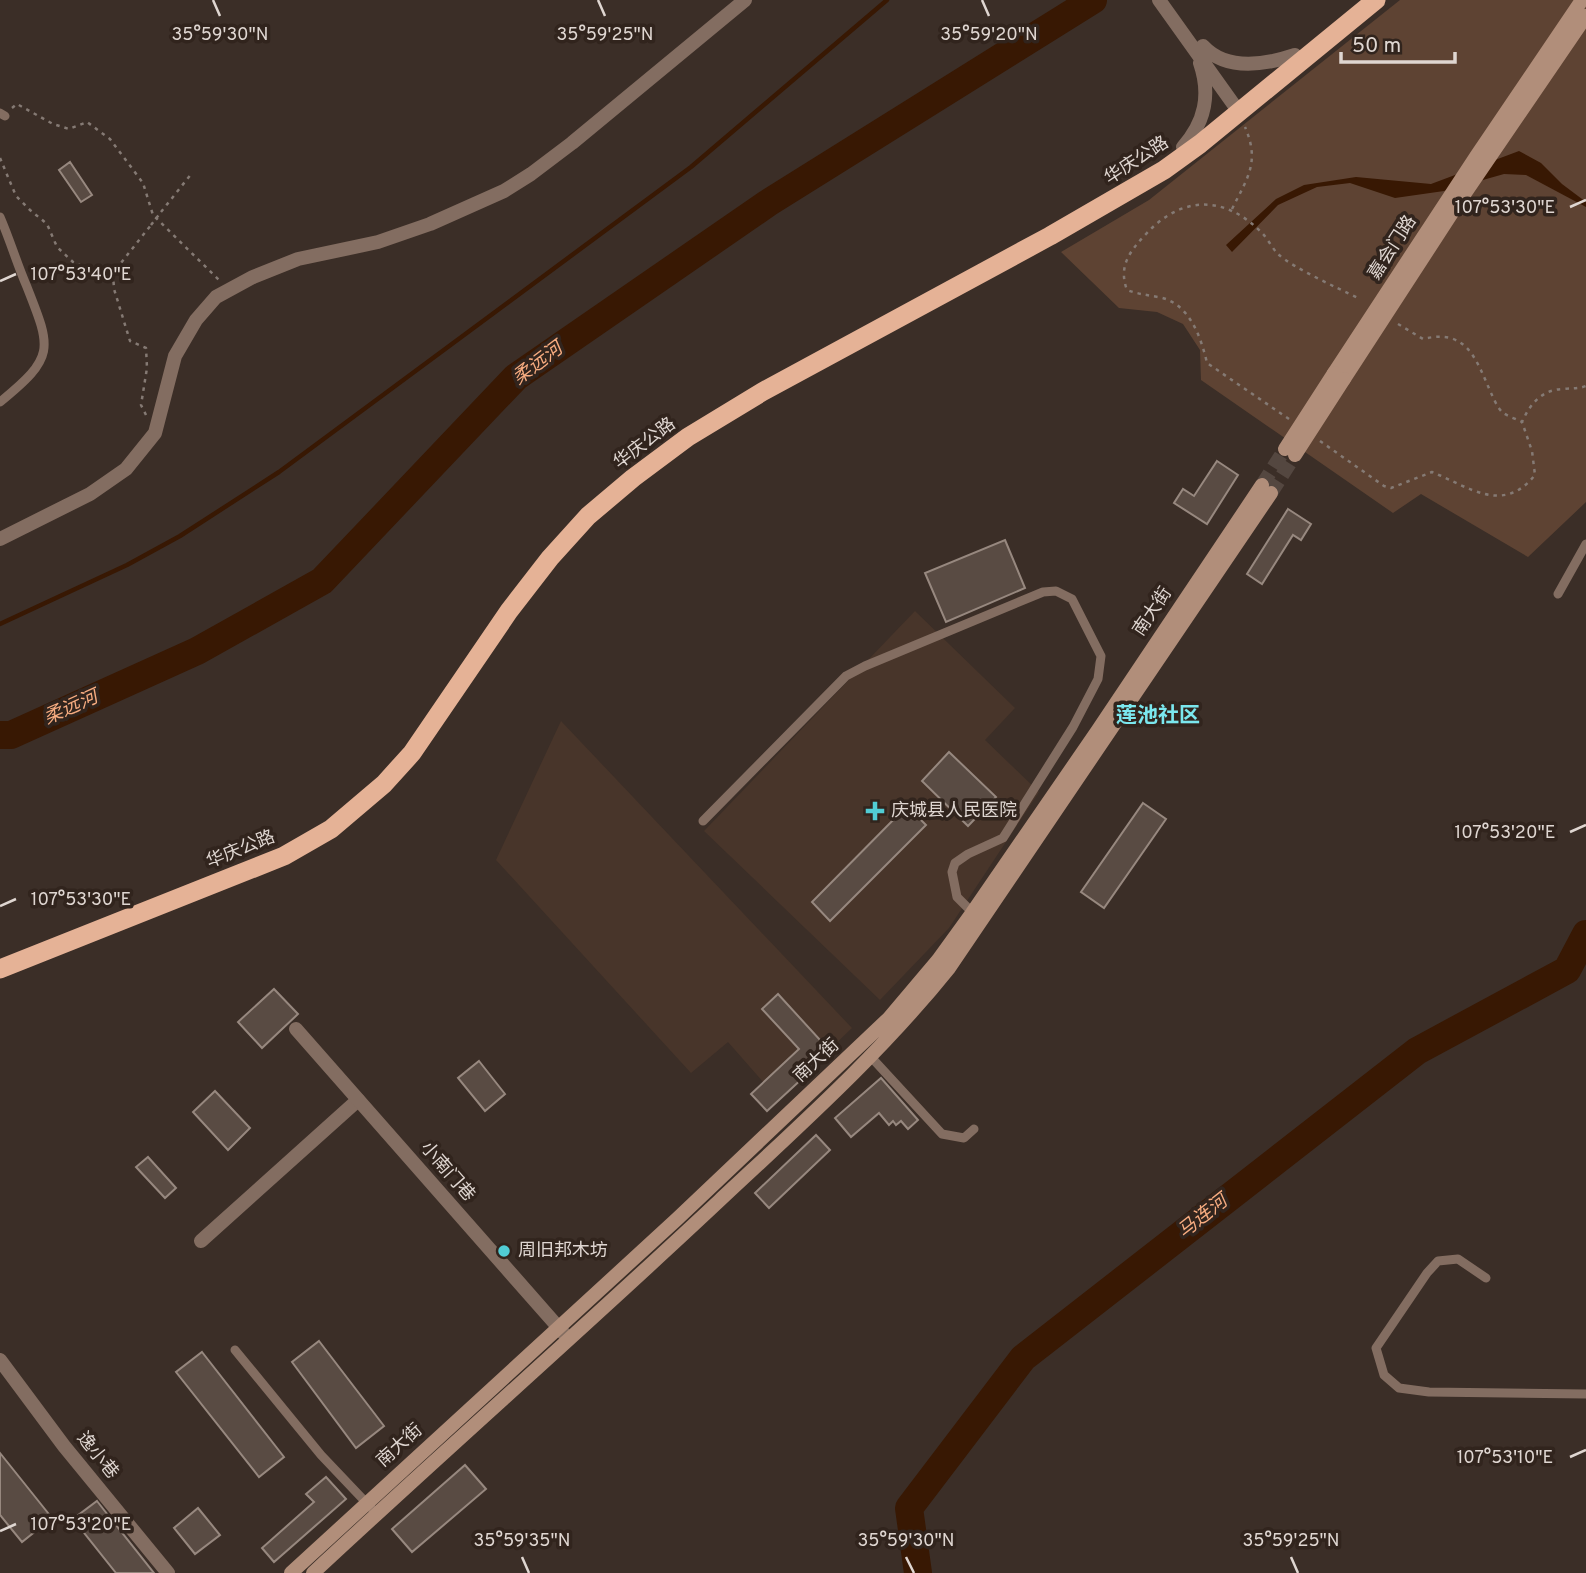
<svg xmlns="http://www.w3.org/2000/svg" width="1586" height="1573" font-family="Overpass,'Noto Sans SC',sans-serif">
<style>
.built{fill:#48352a}
.green{fill:#5e4333}
.water{fill:#381803}
.lines{fill:none;stroke-linecap:round;stroke-linejoin:round}
.stream{stroke:#381803;stroke-width:4.5}
.river{stroke:#381803;stroke-width:28}
.building{fill:#594b43;stroke:#97887f;stroke-width:2}
.secondary-tunnel{stroke:#544740;stroke-width:14;stroke-dasharray:14 7;stroke-linecap:butt}
.path{stroke:#857a74;stroke-width:2.5;stroke-dasharray:3.5 5;stroke-linecap:butt}
.service{stroke:#836d61;stroke-width:9}
.pedestrian{stroke:#836d61;stroke-width:14}
.minor{stroke:#836d61;stroke-width:14}
.tertiary{stroke:#836d61;stroke-width:14}
.secondary{stroke:#b18e7a;stroke-width:14}
.trunk{stroke:#e5b296;stroke-width:19}
.path-bridge{stroke:#857a74;stroke-width:2.5;stroke-dasharray:3.5 5;stroke-linecap:butt}
.secondary-bridge{stroke:#b18e7a;stroke-width:14}
.ticks{fill:none;stroke:#dfd6d1;stroke-width:2.5}
.poi-dot{fill:#51ccd4;stroke:#31241d;stroke-width:2.5}
.labels{text-anchor:middle;dominant-baseline:central;stroke-width:7;stroke-linejoin:round;paint-order:stroke}
.street-label{font-size:18px;fill:#dfd6d1;stroke:#31241d}
.poi-label{font-size:18px;fill:#dfd6d1;stroke:#31241d;text-anchor:start}
.water-label{font-size:19px;font-style:italic;fill:#f7ac80;stroke:#31241d}
.quarter-label{font-size:21px;font-weight:bold;fill:#7be7ee;stroke:#31241d}
.ticks-label{font-size:18px;text-anchor:middle;fill:#dfd6d1;stroke:#31241d;stroke-width:7;stroke-linejoin:round;paint-order:stroke}
</style>
<rect width="100%" height="100%" fill="#3b2e27"/>
<path class="built" d="M915,611L1015,708L985,740L1039,792L949,928L880,1000L704,831Z
M561,721L852,1028L778,1099L728,1042L691,1073L496,860Z"/>
<path class="green" d="M1400,0H1586V502L1528,557L1421,494L1393,513L1201,380L1200,350L1183,324L1157,312L1119,308L1061,252L1149,200Z"/>
<path class="water" d="M1519,151L1541,163L1562,184L1586,202V207L1526,175L1504,174L1444,191L1395,198L1350,183L1317,187L1278,205L1232,252L1226,245L1276,199L1304,185L1356,177L1431,184Z"/>
<g class="lines">
<path class="stream" d="M0,624L127,565L180,536L279,472L691,167L887,0"/>
<path class="river" d="M0,735H11L197,651L322,581L516,377L768,203L1093,0
M918,1573L909,1508L1023,1358L1417,1051L1567,970L1586,934"/>
</g>
<path class="building" d="M70,162L92,195L81,202L59,170Z
M1217,461L1238,475L1207,524L1174,503L1183,489L1194,496Z
M1288,509L1311,524L1301,540L1293,535L1262,584L1247,574Z
M1005,540L1025,588L946,622L925,573Z
M949,752L996,797L968,826L922,781Z
M1143,803L1166,819L1104,908L1081,892Z
M907,806L926,825L830,921L812,902Z
M274,989L298,1014L262,1048L238,1022Z
M778,994L831,1052L767,1111L751,1094L799,1049L762,1009Z
M479,1061L505,1094L485,1111L458,1078Z
M881,1078L918,1120L908,1129L901,1121L896,1125L893,1121L889,1125L879,1113L851,1137L835,1118Z
M215,1091L250,1128L228,1150L193,1112Z
M816,1135L830,1150L769,1208L755,1193Z
M148,1157L176,1188L165,1198L136,1167Z
M319,1341L384,1426L356,1448L292,1362Z
M202,1352L284,1457L259,1477L176,1372Z
M0,1453L52,1518L22,1542L0,1515Z
M465,1465L486,1489L412,1552L392,1529Z
M326,1477L346,1499L274,1562L262,1548L314,1502L306,1494Z
M97,1501L104,1510L154,1573H116L73,1519Z
M198,1508L220,1535L195,1554L174,1528Z"/>
<g class="lines">
<path class="secondary-tunnel" d="M1262,485L1285,449
M1271,493L1295,455"/>
<path class="path" d="M12,108L17,104L53,124L69,129L87,122L110,139L143,183L153,215L219,280
M0,158L16,196L30,210L47,224L57,247L73,262L96,272L113,273
M1232,209C1248,177 1260,162 1245,127
M161,212L192,173
M1398,324L1423,339C1467,328 1476,359 1491,393C1494,399 1497,407 1502,412C1507,416 1516,419 1522,422
M146,415L141,405L147,368L146,348L130,341L114,289L113,273L151,225
M1289,419L1207,363C1201,337 1189,302 1158,297C1147,295 1138,294 1127,290C1118,266 1130,251 1146,234C1182,195 1225,195 1262,233C1268,239 1272,248 1278,254C1293,268 1338,288 1358,298
M1320,441L1384,486L1391,488L1432,472C1469,487 1503,515 1535,475L1532,451L1522,422C1530,404 1542,389 1564,389C1572,388 1578,389 1586,386"/>
<path class="service" d="M0,113L5,116
M0,217C10,240 17,264 27,287C52,350 55,357 0,402
M1558,594L1586,544
M703,821L846,676L865,666L1043,592L1056,591L1072,599L1101,656L1098,679L1073,727L1003,838L968,854L955,863L952,872L957,897L974,914
M871,1057L942,1134L964,1138L974,1129
M1486,1278L1458,1259L1438,1261L1427,1273L1376,1348L1384,1375L1399,1388L1429,1392L1586,1394
M235,1350L321,1455L377,1514"/>
<path class="pedestrian" d="M201,1241L358,1100"/>
<path class="minor" d="M296,1029L566,1336
M0,1360L64,1446L168,1573"/>
<path class="tertiary" d="M1159,0L1239,112
M1203,46C1227,72 1265,65 1295,55
M1183,147C1205,122 1211,95 1200,63
M0,539L90,494L126,469L155,433L175,356L196,320L216,297L253,277L298,259L378,242L430,224L504,191L531,174L572,143L745,0"/>
<path class="secondary" d="M1334,373L1477,155L1582,0
M1344,379L1461,199L1586,16
M291,1573L677,1219L889,1018L938,960L972,913L1098,730L1262,485
M313,1573C447,1448 585,1327 719,1201C799,1126 880,1054 949,968L1271,493"/>
<path class="trunk" d="M0,969L284,856L331,829L384,784L412,753L509,611L550,558L588,516L633,478L688,437L762,392L1050,236L1164,170L1200,144L1376,0"/>
<path class="path-bridge" d="M151,225L161,212"/>
<path class="secondary-bridge" d="M1285,449L1334,373
M1295,455L1344,379"/>
</g>
<path class="ticks" d="M213,0L220,16M598,0L605,16M982,0L989,16M1570,207L1586,200M0,281L16,274M1570,832L1586,825M0,906L16,899M1570,1457L1586,1450M0,1531L16,1524M522,1557L529,1573M906,1557L914,1573M1291,1557L1298,1573"/>
<g class="poi-dot">
<path d="M871.5 800.5h7v7h7v7h-7v7h-7v-7h-7v-7h7z"/>
<circle cx="504" cy="1251" r="7"/>
</g>
<g class="labels">
<g class="street-label">
<text transform="translate(1137 161) rotate(-33)">华庆公路</text>
<text transform="translate(1393 248) rotate(-57)">嘉会门路</text>
<text transform="translate(645 444) rotate(-37)">华庆公路</text>
<text transform="translate(1153 612) rotate(-56)">南大街</text>
<text transform="translate(241 850) rotate(-22)">华庆公路</text>
<text transform="translate(817 1061) rotate(-43)">南大街</text>
<text transform="translate(447 1172) rotate(49)">小南门巷</text>
<text transform="translate(400 1446) rotate(-42)">南大街</text>
<text transform="translate(97 1456) rotate(51)">逸小巷</text>
</g>
<g class="poi-label">
<text x="891" y="811">庆城县人民医院</text>
<text x="518" y="1251">周旧邦木坊</text>
</g>
<g class="water-label">
<text transform="translate(538 364) rotate(-37)">柔远河</text>
<text transform="translate(71 708) rotate(-24)">柔远河</text>
<text transform="translate(1203 1217) rotate(-38)">马连河</text>
</g>
<g class="quarter-label">
<text x="1158" y="716">莲池社区</text>
</g>
</g>
<g class="ticks-label">
<text x="220" y="40">35°59'30"N</text>
<text x="605" y="40">35°59'25"N</text>
<text x="989" y="40">35°59'20"N</text>
<text x="1505" y="213">107°53'30"E</text>
<text x="81" y="280">107°53'40"E</text>
<text x="1505" y="838">107°53'20"E</text>
<text x="81" y="905">107°53'30"E</text>
<text x="1505" y="1463">107°53'10"E</text>
<text x="81" y="1530">107°53'20"E</text>
<text x="522" y="1546">35°59'35"N</text>
<text x="906" y="1546">35°59'30"N</text>
<text x="1291" y="1546">35°59'25"N</text>
</g>
<path d="M1341 52v10h114v-10" fill="none" stroke="#dfd6d1" stroke-width="3.5"/>
<text x="1352" y="52" font-size="21" fill="#dfd6d1" stroke="#31241d" stroke-width="5" paint-order="stroke">50 m</text>
</svg>
